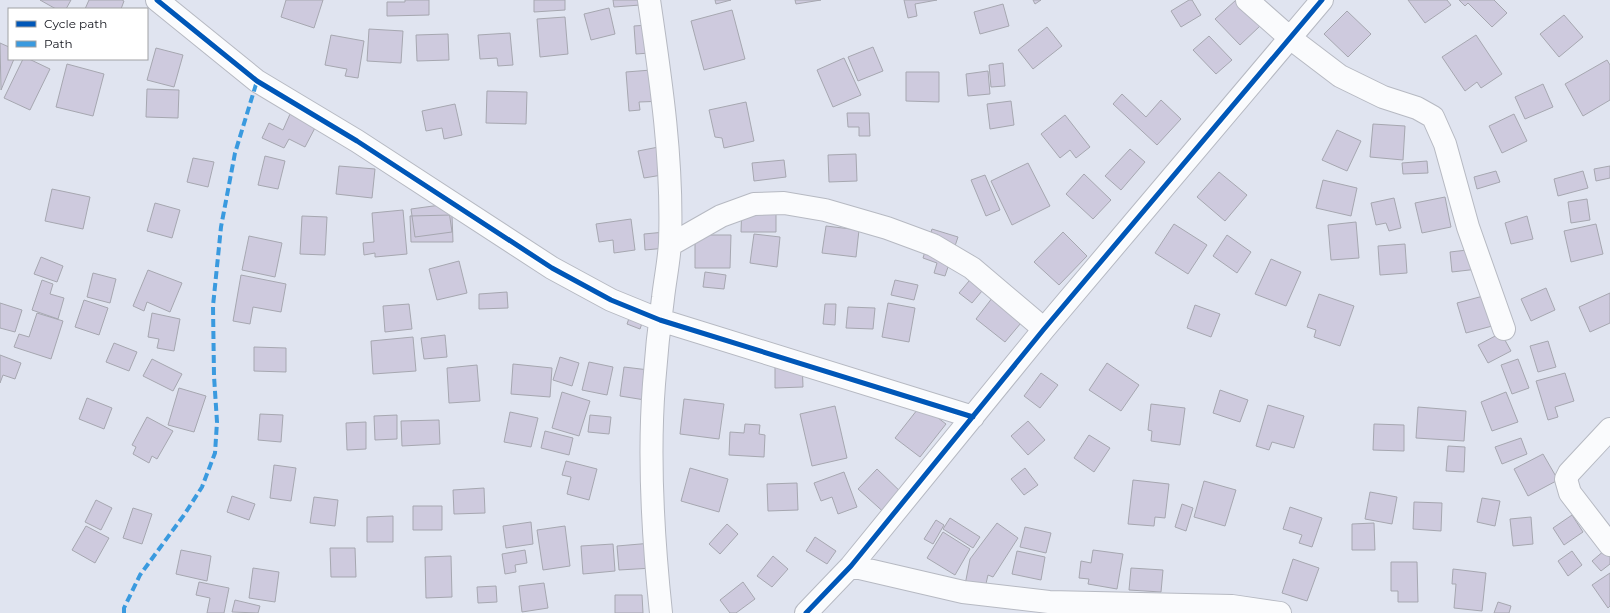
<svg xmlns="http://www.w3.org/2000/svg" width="1610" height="613" font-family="Montserrat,sans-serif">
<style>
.building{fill:#cecade;stroke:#a6a7b0}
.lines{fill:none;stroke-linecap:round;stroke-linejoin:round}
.minor-casing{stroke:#b6b9c2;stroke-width:24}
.minor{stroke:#fafbfd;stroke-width:22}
.quiet{stroke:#3a9adf;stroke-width:4;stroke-dasharray:8 4;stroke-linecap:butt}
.cycleway-casing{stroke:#fff;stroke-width:8}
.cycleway{stroke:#0057b8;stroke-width:5}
</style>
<rect width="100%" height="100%" fill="#e0e4f0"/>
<path class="building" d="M40,0H71L66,9H56Z
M89,0H122L124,1L121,9H85Z
M286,0H323L314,28L281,17Z
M405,0H429V15L387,16V2H405Z
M534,0H565V10L534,12Z
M613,0H640V5L614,7Z
M715,0H731L716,4Z
M795,0H821L796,4Z
M904,0H937L915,4L917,16L908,18Z
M1033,0H1041L1035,4Z
M1189,0H1192L1201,15L1181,27L1171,11Z
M1236,0L1260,26L1240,45L1215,19Z
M1408,0H1447L1451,5L1425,23Z
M1459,0H1494L1507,13L1492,27L1468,3L1465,6Z
M1003,4L1009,26L980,34L974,12Z
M609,8L615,34L591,40L584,14Z
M732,10L745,59L704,70L691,21Z
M1347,11L1371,34L1348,57L1324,34Z
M1564,15L1583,37L1559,57L1540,34Z
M565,17L568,54L540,57L537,19Z
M662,24L664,52L636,54L634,26Z
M1047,27L1062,46L1033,69L1018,50Z
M369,29L403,31L401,63L367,61Z
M510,33L513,65L498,66L497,58L480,59L478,35Z
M448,34L449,60L417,61L416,35Z
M331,35L364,41L358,78L345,76L347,69L325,65Z
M1476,35L1502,74L1481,88L1477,82L1465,91L1442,57Z
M1209,36L1232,60L1216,74L1193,50Z
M0,43L9,47V59H14L1,90Z
M873,47L883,71L858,81L848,57Z
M156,48L183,55L174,87L147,80Z
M844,58L861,95L833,107L817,70Z
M23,59H29L50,69L30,110L4,98Z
M1607,60L1610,65V100L1583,116L1565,84Z
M1003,63L1005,86L991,87L989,65Z
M67,64L104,74L93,116L56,107Z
M664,69L666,101L639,102L640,110L629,111L626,72Z
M988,71L990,94L968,96L966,74Z
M906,72H939V102L906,101Z
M1543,84L1553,107L1525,119L1515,97Z
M147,89L179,90L178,118L146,117Z
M487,91L527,92L526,124L486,123Z
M1122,94L1146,117L1161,100L1181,119L1157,145L1113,104Z
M1011,101L1014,125L990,129L987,104Z
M746,102L754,141L724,148L722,138L715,137L709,110Z
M455,104L462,135L444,139L442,128L426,131L422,111Z
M847,113H869L870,136H859V127H848Z
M290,114L316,126L305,147L289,139L284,148L262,138L269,123L283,130Z
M1514,114L1527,141L1502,153L1489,126Z
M1065,115L1090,147L1076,158L1070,150L1060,158L1041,134Z
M1373,124L1405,126L1403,160L1370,157Z
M1337,130L1361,141L1347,171L1322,160Z
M674,144L680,172L644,178L638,151Z
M1130,149L1145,162L1121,190L1105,176Z
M856,154L857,181L829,182L828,155Z
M265,156L285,161L278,189L258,185Z
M193,158L214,162L208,187L187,182Z
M784,160L786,177L754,181L752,163Z
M1427,161L1428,173L1403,174L1402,163Z
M1028,163L1050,206L1012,225L991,181Z
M339,166L375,169L372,198L336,194Z
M1610,166V178L1596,181L1594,169Z
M1496,171L1500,182L1477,189L1474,177Z
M1583,171L1588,188L1558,196L1554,179Z
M1219,172L1247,195L1225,221L1197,197Z
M1084,174L1111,200L1093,219L1066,194Z
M985,175L1000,210L986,216L971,180Z
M1323,180L1357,188L1351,216L1316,208Z
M52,189L90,197L83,229L45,221Z
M1445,197L1451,227L1422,233L1415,203Z
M1394,198L1401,228L1389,231L1386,223L1376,225L1371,203Z
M1587,199L1590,220L1571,223L1568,202Z
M742,202H776V232H741Z
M155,203L180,210L172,238L147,231Z
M448,204L452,232L415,237L411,209Z
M403,210L407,254L375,257V253L364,255L363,243L374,242L372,213Z
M452,215L453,242H411L410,216Z
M302,216L327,217L325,255L300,254Z
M1527,216L1533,239L1511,244L1505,223Z
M631,219L635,250L614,253L613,240L599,242L596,224Z
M1356,222L1359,258L1331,260L1328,225Z
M1174,224L1207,245L1188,274L1155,253Z
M1596,224L1603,254L1571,262L1564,231Z
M826,226L859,230L856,257L822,253Z
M932,229L958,237L945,276L934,273L937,263L923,258Z
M665,232L666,248L645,250L644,234Z
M1063,232L1087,256L1059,285L1034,262Z
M754,234L780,237L777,267L750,263Z
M695,235H731L730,268H695Z
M1227,235L1251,252L1237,273L1213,256Z
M249,236L282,243L275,277L242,270Z
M1405,244L1407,273L1380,275L1378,246Z
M1476,249L1478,269L1452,272L1450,252Z
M41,257L63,266L57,282L34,274Z
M1271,259L1301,272L1286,306L1255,294Z
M459,261L467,293L437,300L429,269Z
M148,270L182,283L170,312L147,302L144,311L133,306Z
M705,272L726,275L724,289L703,287Z
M93,273L116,279L110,303L87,297Z
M241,275L286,284L281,312L253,307L250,324L233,321Z
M974,275L987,285L972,303L959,293Z
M42,280L53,284L50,294L64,298L58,319L32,310Z
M895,280L918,285L914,300L891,295Z
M1546,288L1555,310L1531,321L1521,299Z
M507,292L508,308L479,309V294Z
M996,293L1026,317L1005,342L976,319Z
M1610,293V323L1590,332L1579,307Z
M1319,294L1354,306L1340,346L1314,337L1316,330L1307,327Z
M1487,295L1496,325L1466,333L1457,303Z
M84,300L108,308L99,335L75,327Z
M0,303L22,310L15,332L0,328Z
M888,303L915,308L909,342L882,337Z
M409,304L412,329L385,332L383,306Z
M825,304H836L835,325L823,324Z
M1195,305L1220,314L1211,337L1187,328Z
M633,307L646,312L640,329L627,324Z
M848,307L875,308L873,329L846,328Z
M37,313L63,321L51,359L14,347L19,334L29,337Z
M152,313L180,319L174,351L157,348L159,339L148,337Z
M1501,333L1511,351L1488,363L1478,345Z
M445,335L447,357L424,359L421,338Z
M413,337L416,371L373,374L371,341Z
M1548,341L1556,367L1538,372L1530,346Z
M114,343L137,352L129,371L106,362Z
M254,347L286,348V372L254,371Z
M0,355L21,363L15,379L3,375L0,383Z
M560,357L579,363L572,386L553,380Z
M152,359L182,374L173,391L143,376Z
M1518,359L1529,388L1512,394L1501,365Z
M802,360L803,387L775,388V361Z
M589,362L613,367L607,395L582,390Z
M1107,363L1139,385L1121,411L1089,390Z
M513,364L552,368L550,397L511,394Z
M477,365L480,401L449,403L447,368Z
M624,367L649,370L645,400L620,396Z
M1041,373L1058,385L1040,408L1024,396Z
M1565,373L1574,401L1555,407L1558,417L1548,420L1536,381Z
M179,388L206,396L194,432L168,425Z
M1220,390L1248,400L1240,422L1213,413Z
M562,392L590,401L579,436L552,428Z
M1506,392L1518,422L1492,431L1481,402Z
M87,398L112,408L104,429L79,419Z
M684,399L724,404L719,439L680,434Z
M1151,404L1185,408L1180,445L1151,441L1152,431L1148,430Z
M921,405L946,424L920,457L895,438Z
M1268,405L1304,416L1294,448L1272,442L1269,450L1256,446Z
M835,406L847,458L812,466L800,414Z
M1418,407L1466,411L1464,441L1416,438Z
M510,412L538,418L531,447L504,442Z
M260,414L283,415L281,442L258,440Z
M397,415V439L375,440L374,416Z
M590,415L611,417L609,434L588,432Z
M147,417L173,431L157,459L152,456L149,463L133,454L136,447L132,445Z
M439,420L440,444L402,446L401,421Z
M1028,421L1045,440L1028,455L1011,436Z
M366,422V449L347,450L346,423Z
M745,424L760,425L759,434L765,435L764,457L729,455L730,432L744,433Z
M1374,424L1404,425V451L1373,450Z
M545,431L573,438L569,455L541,448Z
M1089,435L1110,448L1094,472L1074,458Z
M1521,438L1527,454L1502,464L1495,447Z
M1448,446L1465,447L1464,472L1446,471Z
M1543,454L1558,480L1528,496L1514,469Z
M566,461L597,469L589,500L567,494L571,477L562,475Z
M274,465L296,468L291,501L270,498Z
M690,468L728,479L719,512L681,501Z
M1025,468L1038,485L1024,495L1011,479Z
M877,469L906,497L888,516L858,489Z
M844,472L857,507L838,514L832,497L821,501L814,483Z
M1133,480L1169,484L1165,518L1155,517L1154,526L1128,524Z
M1204,481L1236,490L1225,526L1194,517Z
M797,483L798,510L768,511L767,484Z
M484,488L485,513L454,514L453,490Z
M1370,492L1397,497L1392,524L1365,519Z
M232,496L255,504L249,520L227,512Z
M314,497L338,500L335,526L310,523Z
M1482,498L1500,501L1495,526L1477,522Z
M96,500L112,508L101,530L85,522Z
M1414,502L1442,503L1441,531L1413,529Z
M1182,504L1193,508L1186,531L1175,527Z
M413,506H442V530H413Z
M1290,507L1322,518L1312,547L1299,543L1302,535L1283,529Z
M133,508L152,514L142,544L123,538Z
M1572,515L1583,532L1564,545L1553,528Z
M393,516V542H367V517Z
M1531,517L1533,544L1513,546L1510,519Z
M950,518L980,537L973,548L943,529Z
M936,520L944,525L933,544L924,539Z
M531,522L533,544L506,548L503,526Z
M997,523L1018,538L993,577L988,575L985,588L965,585L970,559Z
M1374,523L1375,550H1352V524Z
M727,524L738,534L720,554L709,544Z
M86,526L109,538L95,563L72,550Z
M565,526L570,566L543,570L537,530Z
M1025,527L1051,533L1046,553L1020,547Z
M943,532L970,549L955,575L927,558Z
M815,537L836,551L827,564L806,551Z
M652,543L653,568L619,570L617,546Z
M613,544L615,571L583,574L581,546Z
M330,548H355L356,577H331Z
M181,550L211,556L207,581L176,574Z
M525,550L527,563L515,565L516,572L505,574L502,554Z
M1093,550L1123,554L1117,589L1088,584L1089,579L1079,578L1081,561L1091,563Z
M1605,550L1610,556V564L1601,571L1592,561Z
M1017,551L1045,557L1041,580L1012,574Z
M1572,551L1582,565L1568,576L1558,561Z
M451,556L452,597L426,598L425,557Z
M773,556L788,569L772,587L757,576Z
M1293,559L1319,568L1307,601L1282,593Z
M1391,562H1417L1418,602H1398V591H1391Z
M253,568L279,572L275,602L249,598Z
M1131,568L1163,570L1161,592L1129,590Z
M1453,569L1486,573L1482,611L1454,608L1456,584H1452Z
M1610,573V606L1608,608L1592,585Z
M199,582L229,588L224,613H207L210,598L196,595Z
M743,582L755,599L736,613H730L720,600Z
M544,583L548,608L522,612L519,586Z
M496,586L497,602L478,603L477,587Z
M615,595H642L643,613H615Z
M235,600L260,606L258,613L232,612Z
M1498,602L1511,606L1509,613H1494Z"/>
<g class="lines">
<g class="minor-casing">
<path id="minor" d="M157,0L257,81L357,141L552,268L611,300L660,320L973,417
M649,0C661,81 673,161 670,243C669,261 665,280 663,298C659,327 656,356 654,384C648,460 653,538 661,613
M1247,0L1290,38L1340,76L1383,97L1417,108L1433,117L1445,144L1468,227L1504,329
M670,245L721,216L754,204L784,203L825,210L887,228L933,245L972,268L1044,329
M1610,429L1569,473L1566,479L1570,493L1610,545
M851,566L963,592L1049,602L1232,606L1280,613
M806,613L851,566L1044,329L1322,0"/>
</g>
<use href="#minor" class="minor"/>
<path class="quiet" d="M124,613V608L140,575L184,515L202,487L215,453L217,422L214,376L213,306L221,227L235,153L257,81"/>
<g class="cycleway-casing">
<path id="cycleway" d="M157,0L257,81L357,141L552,268L611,300L660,320L973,417
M806,613L851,566L1044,329L1322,0"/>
</g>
<use href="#cycleway" class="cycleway"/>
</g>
<rect x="8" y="8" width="140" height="52" fill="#ffffff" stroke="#a0a1a4"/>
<rect x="16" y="21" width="20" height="6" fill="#0057b8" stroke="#a0a1a4"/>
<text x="44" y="28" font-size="12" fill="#11131b">Cycle path</text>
<rect x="16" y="41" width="20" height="6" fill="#3a9adf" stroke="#a0a1a4"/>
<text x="44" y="48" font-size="12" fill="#11131b">Path</text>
</svg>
